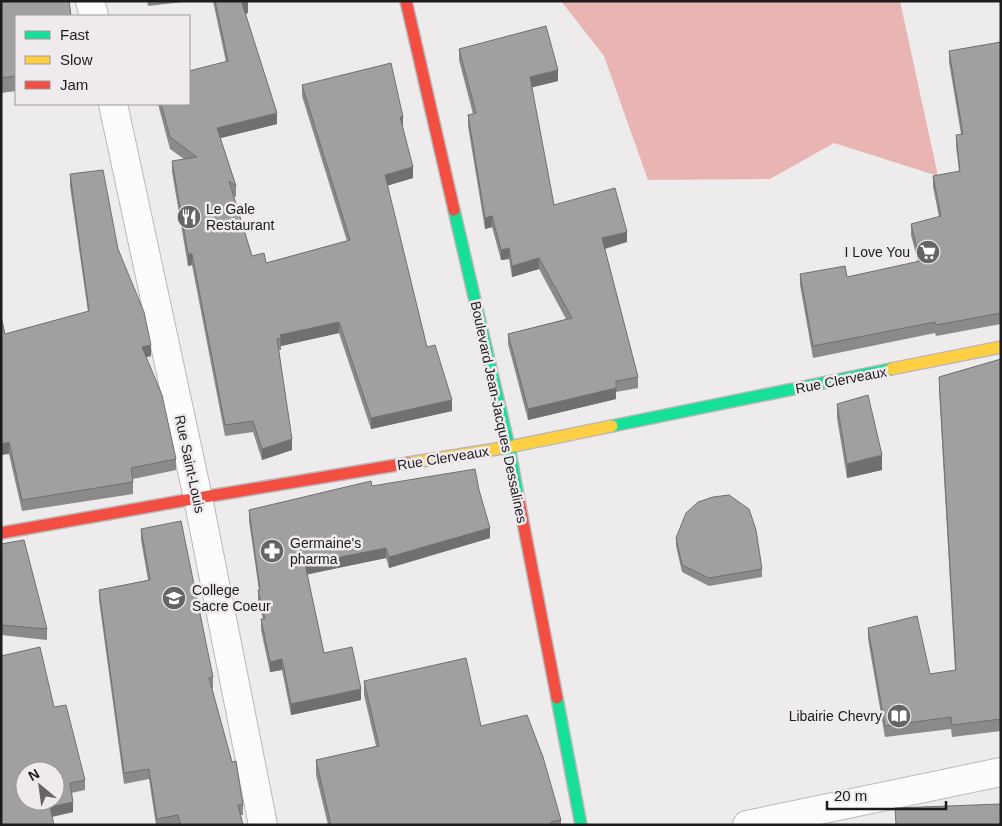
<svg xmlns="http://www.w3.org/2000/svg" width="1002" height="826" font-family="Arial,sans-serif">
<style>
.forest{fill:#e9b5b2}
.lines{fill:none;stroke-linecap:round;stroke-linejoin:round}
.street-casing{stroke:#bbb8ba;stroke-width:30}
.fast-casing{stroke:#bbb8ba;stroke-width:14}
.slow-casing{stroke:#bbb8ba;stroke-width:14}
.jam-casing{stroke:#bbb8ba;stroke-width:14}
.street{stroke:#fcfcfc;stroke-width:28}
.fast{stroke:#16e098;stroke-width:11}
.slow{stroke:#ffcf43;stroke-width:11}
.jam{stroke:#f24e42;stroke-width:11}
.wall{fill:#8a8a8a}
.shaded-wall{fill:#717071}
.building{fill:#a1a0a1;stroke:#717071;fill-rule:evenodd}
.labels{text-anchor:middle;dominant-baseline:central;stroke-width:5;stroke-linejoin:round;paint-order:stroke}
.poi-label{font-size:14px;fill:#1d1c1d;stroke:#efeaee;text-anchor:start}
.street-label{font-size:14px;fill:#1d1c1d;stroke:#efeaee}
</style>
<rect width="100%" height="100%" fill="#eeebed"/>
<path class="forest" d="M561,1H900L938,176L834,143L770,179L648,180L604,56Z"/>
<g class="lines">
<g class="street-casing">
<path id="street" d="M90,1L94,16
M113,104L198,498L263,825
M747,825L1001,772"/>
</g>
<g class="fast-casing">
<path id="fast" d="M454,210L509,447L518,496
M612,426L891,369
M557,698L581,825"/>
</g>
<g class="slow-casing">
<path id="slow" d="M891,369L1001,347
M409,463L509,447L612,426"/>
</g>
<g class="jam-casing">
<path id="jam" d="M406,1L454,210
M518,496L557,698
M1,533L198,498L409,463"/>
</g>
<use href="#street" class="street"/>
<use href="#fast" class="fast"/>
<use href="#slow" class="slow"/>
<use href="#jam" class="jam"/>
</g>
<path class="wall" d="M1,1L16,16V91L1,93Z
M147,1H192L148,6Z
M213,1H248V13L245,14L277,124L220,138L236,186V197L233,196L252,256L266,263L347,241L302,96V85L403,128L413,178L387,186L427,347L452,411L371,429L339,333L281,346V350H279L292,450L262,460L253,432L225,436L192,265L188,266L172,172V161L184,159L170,149L158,104H189L226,62Z
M1001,42V324L936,336L935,333L813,358L800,285V274L847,277L918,262L911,235V224L939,217L933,187V176L959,171L956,146V135L961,134L949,62V51Z
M459,49L558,81L531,87L554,205L627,242L605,249L638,377V388L616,392V399L528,420L508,344V334L566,319L539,269L512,277L509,259L501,260L492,227L485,229L468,126V115L473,114L459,60Z
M70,174L118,249L151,356L146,357L176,459V470L133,479V494L22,511L9,454L5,334L88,312L70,186Z
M1001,359V731L952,737L951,729L885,737L868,639V628L930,674L955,670L939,389V377Z
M837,404L882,470L847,478L837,418Z
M372,486L479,490L490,538L389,568L386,558L307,574L324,653L361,700L291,715L282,670L270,672L261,630V619H263L258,601V590H259L249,521V510Z
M141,529L213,677V688H212L243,805V815H240L243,825H156L149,779L124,784L99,600V590L148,580L141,540Z
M676,538L762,569V577L709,586L682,572L676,546Z
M1,544L47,629V640L1,635Z
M364,681L481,726L561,820V825H328L316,775V760L376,746L364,695Z
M54,707L85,780V790L71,793L73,812L52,817L1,825Z"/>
<path class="shaded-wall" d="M248,2V13L242,15V3Z
M558,70V81L530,88V77Z
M277,113V124L217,139V128Z
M400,117H403V128Z
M413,167V178L385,186V175Z
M492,216V227L485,229V218Z
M627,232V242L602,249V238Z
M509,248V259L501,260V250Z
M188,254H192V265L188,266Z
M539,258V269L512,277V266Z
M339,322V333L281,346L280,335Z
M151,345V356L142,358V347Z
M616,388V399L528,420V409Z
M452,400V411L371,429V418Z
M292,439V450L262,460V449Z
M9,442V454L1,455V444Z
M882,455V470L847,478V464Z
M490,528V538L389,568V557Z
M386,548V558L305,575V564Z
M282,659V670L270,672V662Z
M361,689V700L291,715V704Z
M73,802V812L50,817V807Z"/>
<path class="building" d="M1,1H69L71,16H16V76L1,78Z
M215,1H248V2L242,3L277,113L217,128L236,186L229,181L252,256L264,253L266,263L350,240L302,85L391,63L403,117H400L413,167L385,175L427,347L435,345L452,400L371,418L339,322L280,335L281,338L277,339L292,439L262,449L253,421L225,425L192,254H188L172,161L197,157L170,137L161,104H189V71L228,61Z
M546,26L558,70L530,77L554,205L615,188L627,232L602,238L638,377L616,381V388L528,409L508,334L572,318L539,258L512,266L509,248L501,250L492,216L485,218L468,115L476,113L459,49Z
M1001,42V313L936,325L935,322L813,346L800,274L845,266L847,277L920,261L911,224L941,216L933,176L960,171L956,135L963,134L949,51Z
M103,170L118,249L144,312L151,345L142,347L162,395L176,459L131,468L133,482L22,500L9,442L1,444V316L5,334L89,311L70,174Z
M1001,359V719L952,725L951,717L885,726L868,628L917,616L930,674L956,670L939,377Z
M868,395L882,455L847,464L837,404Z
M475,469L479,490L490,528L389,557L386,548L305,564L324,653L352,647L361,689L291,704L282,659L270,662L261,619H265L258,590H260L249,510L371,481L372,486Z
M729,495L749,509L756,530L762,569L709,578L682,565L676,538L686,513L698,502L713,497Z
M181,521L213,677L209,678L232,762L236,761L243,805H238L243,825H181L178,815L157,819L149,769L124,773L99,590L150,580L141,529Z
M24,540L47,629L1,625V544Z
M40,647L54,707L66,705L85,780L70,783L73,802L50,807L54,825H1V656ZM25,771H55V801H25Z
M466,658L481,726L527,715L543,757L561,820L551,822V825H331L316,760L379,746L364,681Z
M1001,804V825H896L895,808Z"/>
<defs>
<g id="restaurant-disc" transform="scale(1.25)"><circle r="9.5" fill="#666466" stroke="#efeaee"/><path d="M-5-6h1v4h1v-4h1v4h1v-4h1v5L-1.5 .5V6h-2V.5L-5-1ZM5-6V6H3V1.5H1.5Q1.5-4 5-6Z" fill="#fff"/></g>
<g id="supermarket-disc" transform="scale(1.25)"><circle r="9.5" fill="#666466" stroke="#efeaee"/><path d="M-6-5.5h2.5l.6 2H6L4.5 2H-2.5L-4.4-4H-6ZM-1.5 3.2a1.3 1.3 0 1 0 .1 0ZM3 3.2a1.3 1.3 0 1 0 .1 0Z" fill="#fff"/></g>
<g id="pharmacy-disc" transform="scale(1.25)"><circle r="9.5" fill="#666466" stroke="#efeaee"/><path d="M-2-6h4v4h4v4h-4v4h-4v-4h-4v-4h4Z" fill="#fff"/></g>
<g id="school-disc" transform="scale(1.25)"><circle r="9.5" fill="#666466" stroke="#efeaee"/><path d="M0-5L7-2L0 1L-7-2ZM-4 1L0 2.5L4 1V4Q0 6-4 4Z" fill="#fff"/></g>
<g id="library-disc" transform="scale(1.25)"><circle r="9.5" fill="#666466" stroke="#efeaee"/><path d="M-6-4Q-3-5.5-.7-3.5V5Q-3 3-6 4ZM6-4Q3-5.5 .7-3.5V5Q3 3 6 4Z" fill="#fff"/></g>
</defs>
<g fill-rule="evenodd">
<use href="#restaurant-disc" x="189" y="217"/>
<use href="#supermarket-disc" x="928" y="252"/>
<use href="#pharmacy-disc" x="272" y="551"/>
<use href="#school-disc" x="174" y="598"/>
<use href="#library-disc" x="899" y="716"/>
</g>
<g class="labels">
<g class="poi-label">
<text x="206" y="209">Le Gale<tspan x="206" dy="16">Restaurant</tspan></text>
<text x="910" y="252" text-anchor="end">I Love You</text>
<text x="290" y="543">Germaine's<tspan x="290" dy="16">pharma</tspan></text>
<text x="192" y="590">College<tspan x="192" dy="16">Sacre Coeur</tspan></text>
<text x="882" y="716" text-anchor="end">Libairie Chevry</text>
</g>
<g class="street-label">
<text transform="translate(841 380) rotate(-11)">Rue Clerveaux</text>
<text transform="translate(499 412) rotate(78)">Boulevard Jean-Jacques Dessalines</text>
<text transform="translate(443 458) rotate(-9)">Rue Clerveaux</text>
<text transform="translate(190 464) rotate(78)">Rue Saint-Louis</text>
</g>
</g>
<rect width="1002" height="826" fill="none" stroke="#1d1c1d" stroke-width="5"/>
<rect x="15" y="15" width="175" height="90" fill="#efeaee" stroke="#9b989a"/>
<rect x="25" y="31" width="25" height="8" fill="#16e098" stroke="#9b989a"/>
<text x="60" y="40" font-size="15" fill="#1d1c1d">Fast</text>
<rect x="25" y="56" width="25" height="8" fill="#ffcf43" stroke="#9b989a"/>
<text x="60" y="65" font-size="15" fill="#1d1c1d">Slow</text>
<rect x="25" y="81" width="25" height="8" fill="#f24e42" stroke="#9b989a"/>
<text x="60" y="90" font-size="15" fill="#1d1c1d">Jam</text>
<g transform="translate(40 786) rotate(331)"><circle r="24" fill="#efeaee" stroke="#9b989a"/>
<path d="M0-4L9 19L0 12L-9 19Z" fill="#666466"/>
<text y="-8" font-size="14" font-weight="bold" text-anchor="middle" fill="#1d1c1d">N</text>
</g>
<path d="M827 801v8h119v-8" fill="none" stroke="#1d1c1d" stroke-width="2.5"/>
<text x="834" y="801" font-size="15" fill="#1d1c1d" stroke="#efeaee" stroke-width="4" paint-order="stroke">20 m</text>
</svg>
